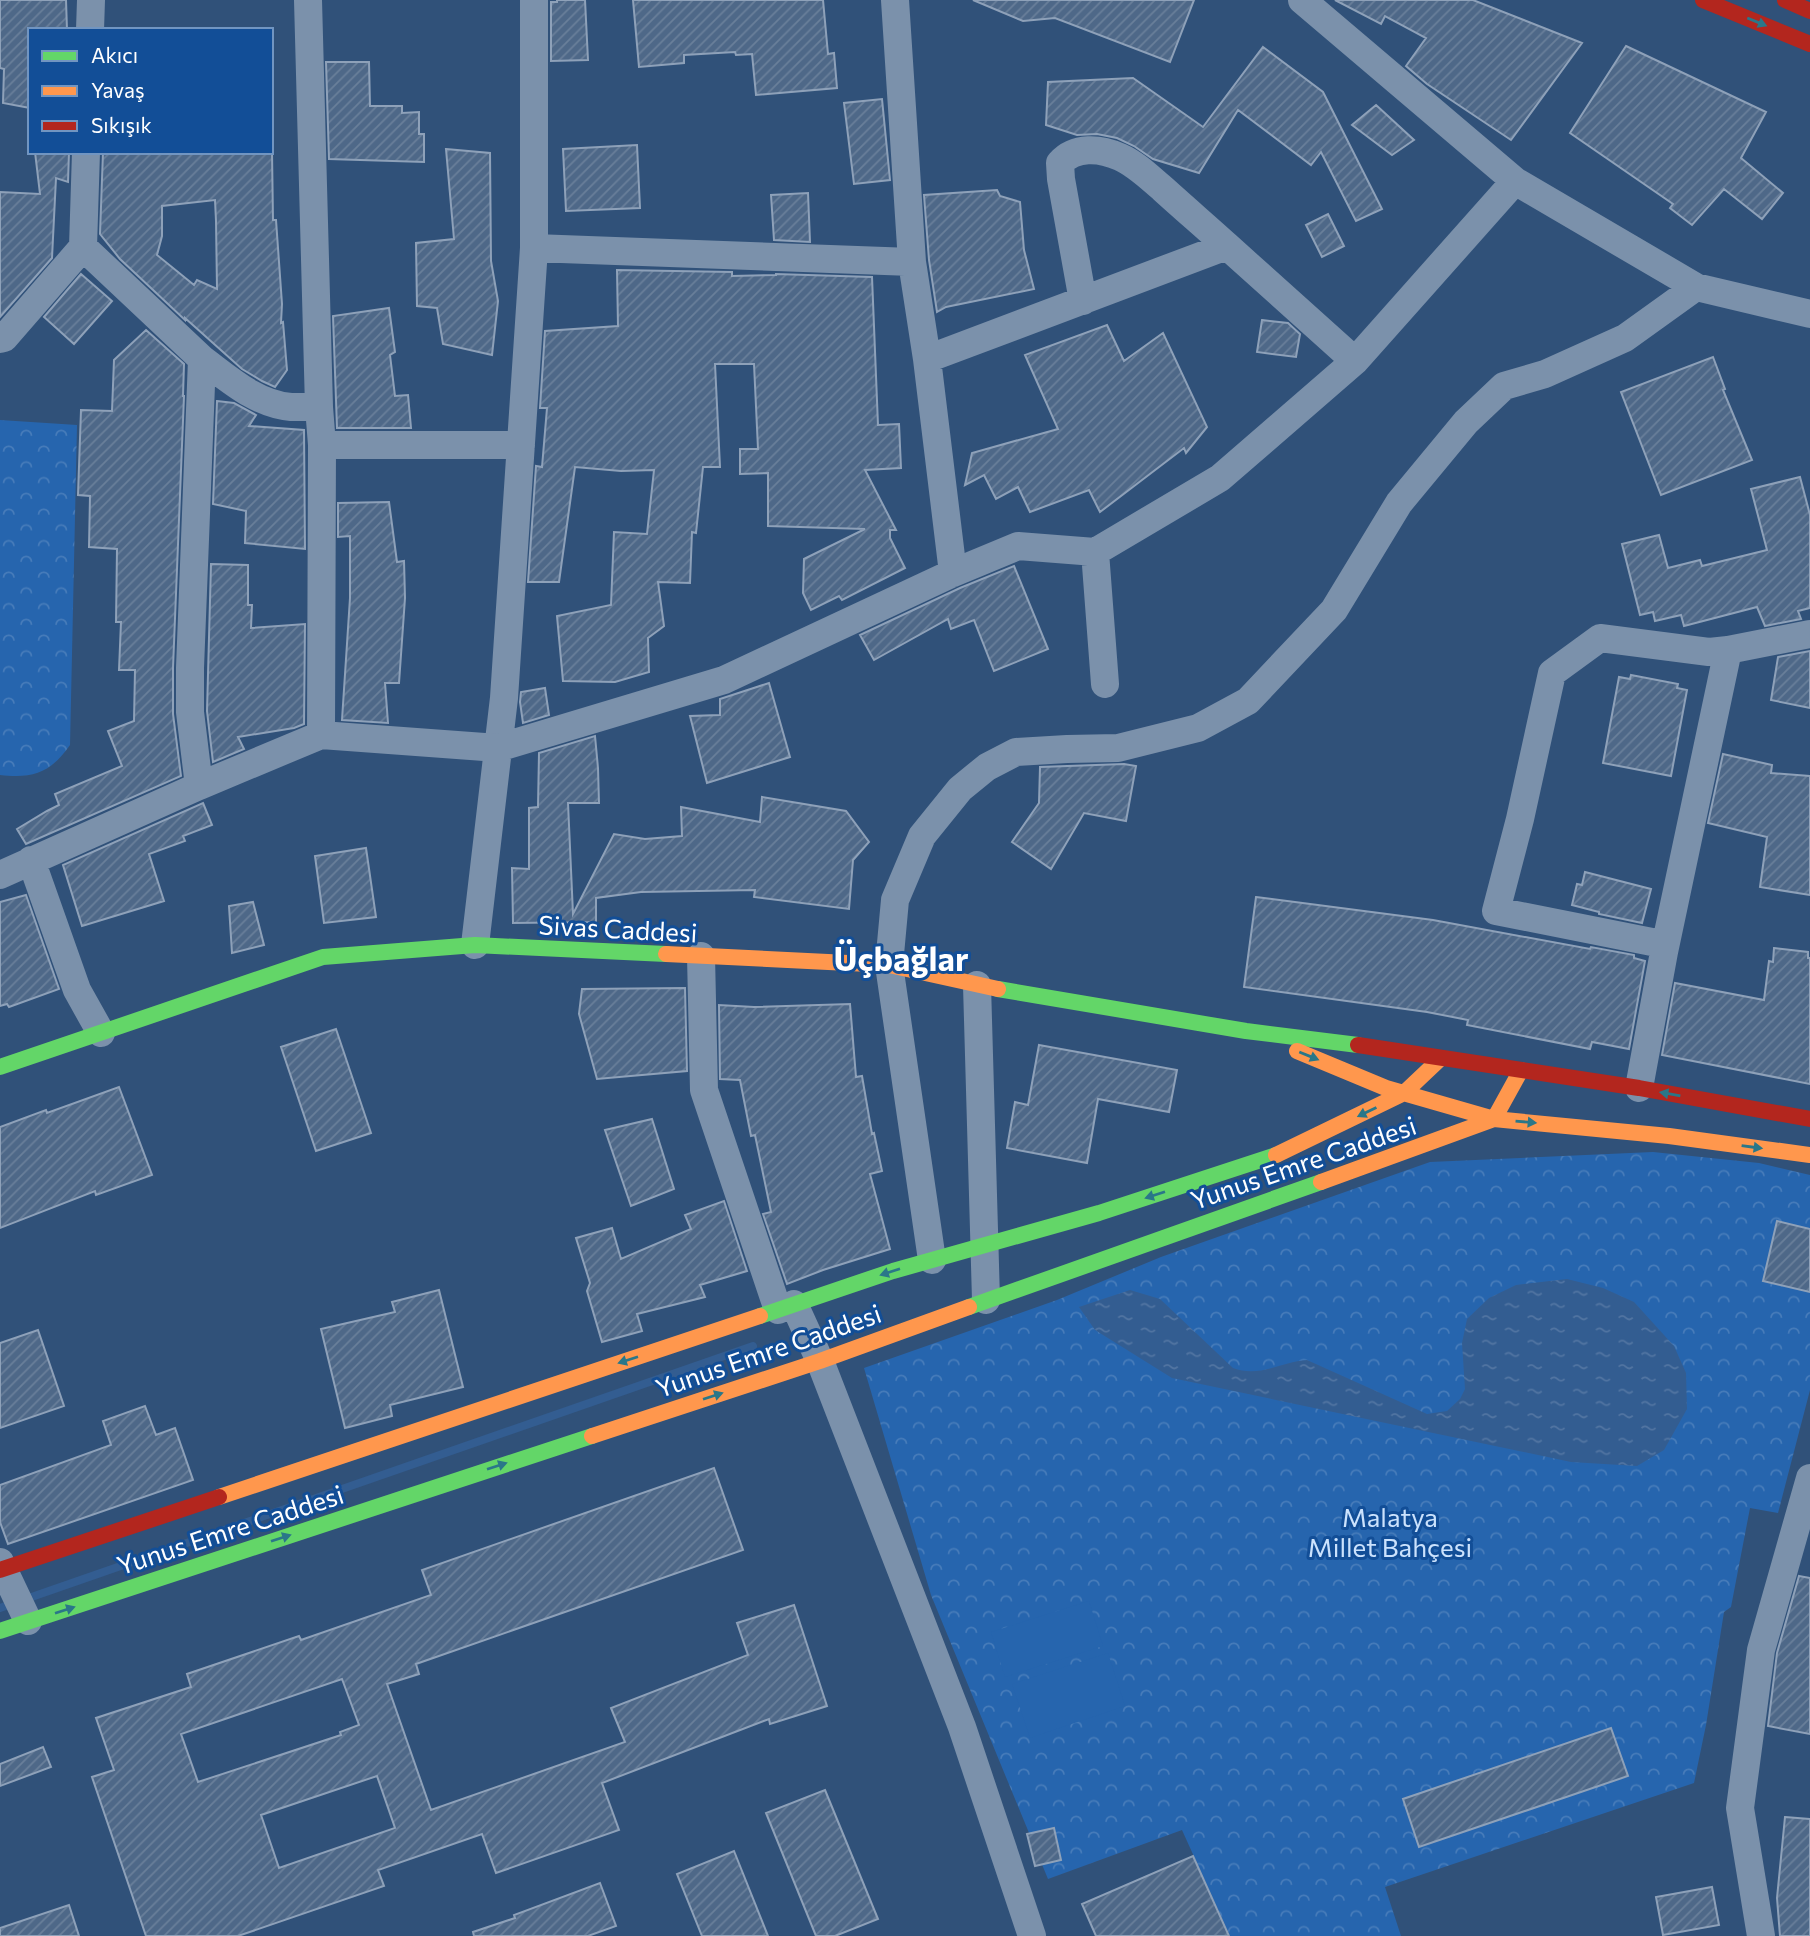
<svg xmlns="http://www.w3.org/2000/svg" width="1810" height="1936" font-family="Commissioner,sans-serif">
<style>
.forest{fill:url(#forest-crowns)}
.garden{fill:#2665ae}
.water{fill:url(#water-ripples)}
.lines{fill:none;stroke-linecap:round;stroke-linejoin:round}
.stream{stroke:#335d91;stroke-width:8}
.building{fill:url(#building-hatch);stroke:#8ea1b9;stroke-width:2;fill-rule:evenodd}
.street{stroke:#7b91ab;stroke-width:28}
.fast{stroke:#63d668;stroke-width:16}
.slow{stroke:#ff974d;stroke-width:16}
.jam{stroke:#b3261e;stroke-width:16}
.oneway{fill:#2a7789}
.labels{text-anchor:middle;dominant-baseline:central;stroke-width:6;stroke-linejoin:round;paint-order:stroke}
.street-label{font-size:26px;fill:#fff;stroke:#124e97}
.park-label{font-size:26px;fill:#cbe2fd;stroke:#124e97}
.district-label{font-size:33px;font-weight:bold;fill:#fff;stroke:#124e97}
</style>
<defs>
<pattern id="forest-crowns" width="20" height="18" patternUnits="userSpaceOnUse" patternTransform="scale(1.75)"><rect width="20" height="18" fill="#2665ae"/><path d="M2 6a3 3 0 1 1 6 0M12 15a3 3 0 1 1 6 0" fill="none" stroke="#477cba"/></pattern>
<pattern id="water-ripples" width="26" height="14" patternUnits="userSpaceOnUse" patternTransform="scale(1.75)"><rect width="26" height="14" fill="#335d91"/><path d="M2 4q2-2 4 0t4 0M15 11q2-2 4 0t4 0" fill="none" stroke="#5275a2"/></pattern>
<pattern id="building-hatch" width="6" height="6" patternUnits="userSpaceOnUse" patternTransform="scale(1.75)"><rect width="6" height="6" fill="#4e6888"/><path d="M-1 1l2-2M0 6l6-6M5 7l2-2" fill="none" stroke="#697f9a"/></pattern>
</defs>
<rect width="100%" height="100%" fill="#305179"/>
<path class="forest" d="M0,420L77,425L70,745C51,772 34,779 0,775Z
M1653,1152L1759,1163L1810,1175V1390L1778,1513L1750,1508L1731,1607L1724,1612L1706,1725L1694,1783L1385,1887L1401,1936H1230L1182,1830L1048,1879L931,1595L864,1368L1057,1300L1161,1257L1430,1162Z"/>
<path class="garden" d="M1089,1601L1103,1646L1005,1677L991,1632Z
M1108,1653L1125,1706L1030,1738L1012,1684Z"/>
<path class="water" d="M1567,1279L1603,1288L1634,1302L1674,1346L1686,1373L1687,1409L1664,1450L1637,1466L1571,1462L1172,1378L1095,1330L1079,1307L1130,1290L1160,1299L1233,1368C1259,1378 1280,1362 1307,1360L1427,1414L1447,1411L1460,1399L1465,1389L1462,1343L1467,1319L1489,1298L1516,1285Z"/>
<g class="lines">
<path class="stream" d="M0,1608L753,1346"/>
</g>
<path class="building" d="M0,0H66L67,30H30V108L3,103L4,69L0,68Z
M557,0H585L588,60L551,61V2H557Z
M633,0H823L828,54L834,53L837,88L756,95L752,54L736,55L735,52L684,55V63L639,67Z
M973,0H1194L1170,62L1055,18L1023,21Z
M1335,0H1473L1582,43L1511,140L1427,84L1406,66L1426,38L1385,16L1381,24Z
M1626,46L1766,112L1741,158L1783,193L1762,219L1724,189L1692,225L1670,208L1673,204L1570,133Z
M1263,47L1323,92L1382,209L1356,221L1321,152L1311,165L1238,110L1199,173L1153,159L1134,146L1117,138L1097,134L1077,135L1046,125L1048,82L1133,78L1203,127Z
M326,62H369L370,106H402V113L419,112V134H424V162L329,159Z
M882,99L890,180L854,184L844,103Z
M1376,105L1414,140L1392,155L1352,125Z
M637,145L640,208L566,211L563,149Z
M446,149L490,153L491,261L498,301L492,355L443,344L437,308L417,306L416,243L454,239Z
M35,152H69L68,182L56,178L52,258L0,317V192L40,194Z
M103,152H272L273,220H276L282,304L281,323L283,322L287,370L275,387L262,381L242,369L185,318V320L120,259L100,234ZM215,200L216,221L217,289L197,280L194,285L157,255L162,236V206Z
M997,190L1000,196L1020,202L1024,250L1034,289L946,307L937,312L929,260L924,195Z
M808,193L810,242L774,240L771,195Z
M1328,214L1344,246L1322,257L1306,225Z
M617,270L732,272V276L776,275V274L872,277L878,425L899,424L901,468L865,470L896,530H890V538L905,568L842,600L839,596L811,610L803,593L804,559L865,529L768,526V473L740,474V449H758L754,364H715L720,467H703L696,533L692,532L690,583L658,582L664,626L648,638L649,672L615,682L563,681L557,616L611,605L614,532L647,534L654,470L621,471L575,467L559,582H528L536,466L542,467L547,408H540L545,331L618,326Z
M81,274L112,301L74,344L44,317Z
M389,308L395,352L390,355L395,396L408,395L411,428H337L333,316Z
M1262,320L1288,323L1300,334L1296,357L1257,352Z
M1107,325L1124,361L1163,333L1207,427L1186,453L1184,448L1100,512L1089,490L1030,512L1018,487L996,499L984,475L965,485L972,453L1058,429L1025,355Z
M146,330L184,364L183,396H184L173,668V714L181,776L26,844L17,829L47,811L59,805L55,794L122,766L108,731L134,721L135,670H119L121,622H116L117,549L89,547L90,496L78,495L81,410L112,411L114,360Z
M1713,357L1725,389L1723,390L1752,460L1661,495L1621,392Z
M217,401L234,403L256,415L249,426L304,430L305,549L245,543L246,511L213,504Z
M1800,477L1810,515V608L1798,611L1801,619L1765,626L1757,607L1684,626L1681,615L1655,621L1653,612L1640,615L1622,544L1659,535L1668,568L1700,560L1702,566L1767,550L1751,489Z
M389,502L397,562L404,561L405,598L399,683H385L388,723L342,720L350,598V536L338,537V503Z
M211,564L248,565V605H252L251,628L305,624L304,724L294,728L238,737L244,749L213,762L207,711Z
M1014,566L1048,649L994,671L974,620L951,629L948,619L874,660L860,635L960,588Z
M1810,651V708L1771,700L1778,657Z
M1631,675L1678,684L1677,688L1687,690L1671,776L1603,763L1619,677L1630,679Z
M769,683L790,757L707,783L690,716L720,715V699Z
M545,688L549,715L523,723L520,702L521,692Z
M595,736L598,768L599,803H568L573,914L614,834L645,839L682,836L681,807L760,822L762,797L846,811L869,842L853,860L849,909L754,897L755,890L641,892L596,898V922L513,923L512,868L529,869V808L538,807L539,753Z
M1723,754L1772,765L1771,773L1810,776V895L1760,887L1767,837L1708,823Z
M1124,764L1136,766L1126,821L1084,813L1051,869L1012,842L1039,803L1040,767Z
M203,803L212,825L183,836L185,841L149,854L164,901L82,926L63,865Z
M366,848L376,917L324,923L315,856Z
M1585,872L1651,889L1642,923L1599,914V912L1572,905L1577,884L1582,885Z
M26,895L59,989L9,1007L7,1004L0,1006V902Z
M1256,897L1433,920L1590,949L1591,947L1634,955V958L1645,961L1629,1049L1592,1042L1590,1049L1467,1025L1468,1020L1427,1012L1244,987Z
M253,902L264,945L232,953L229,906Z
M1774,948L1808,952V958H1810V1084L1662,1055L1675,983L1764,1000L1769,961L1773,962Z
M685,988L687,1071L597,1079L579,1014L582,989Z
M850,1004L856,1077L862,1076L872,1134L874,1133L882,1171L870,1174L890,1249L823,1270L787,1284L763,1214L771,1212L755,1135L751,1136L740,1080L720,1079L719,1005L754,1007Z
M336,1029L371,1133L316,1151L281,1047Z
M1039,1045L1177,1070L1169,1112L1098,1099L1087,1163L1007,1148L1015,1102L1028,1105Z
M119,1087L152,1175L96,1195L95,1191L0,1228V1127L46,1110L47,1113Z
M652,1119L674,1189L631,1206L605,1130Z
M724,1201L747,1271L700,1285L705,1297L637,1314L642,1331L602,1342L587,1291L590,1283L576,1238L612,1228L621,1259L691,1229L685,1215Z
M1777,1221L1810,1229V1292L1763,1281Z
M439,1290L463,1387L390,1405L392,1416L345,1428L321,1329L395,1312L392,1302Z
M38,1330L64,1406L0,1428V1343Z
M145,1406L156,1435L175,1428L193,1480L8,1544L0,1522V1485L111,1445L103,1421Z
M714,1468L743,1550L416,1664L419,1674L387,1684L431,1810L625,1742L611,1708L748,1655L737,1623L794,1605L827,1706L770,1724L769,1719L602,1783L619,1830L496,1873L482,1834L378,1870L384,1886L238,1936H146L92,1777L114,1770L96,1718L191,1687L187,1674L299,1636L301,1640L431,1595L422,1570ZM342,1679L359,1725L340,1732L341,1735L198,1782L181,1734ZM377,1776L395,1828L279,1868L261,1815Z
M1799,1576L1810,1578V1734L1768,1726L1777,1653Z
M1611,1728L1628,1776L1419,1847L1403,1799Z
M43,1747L51,1767L0,1786V1764Z
M825,1790L878,1919L835,1936H816L766,1813Z
M1785,1817L1810,1819V1936H1780L1777,1898Z
M1054,1828L1061,1860L1035,1866L1027,1834Z
M734,1851L768,1936H702L677,1874Z
M1193,1856L1229,1936H1096L1082,1904Z
M600,1883L616,1926L588,1936H474L473,1932L515,1918L514,1915Z
M1712,1887L1719,1925L1663,1935L1656,1897Z
M69,1905L79,1936H0V1928Z"/>
<g class="lines">
<path class="street" d="M308,0L319,407L322,445L321,735
M895,0L912,262L927,359L953,573
M1302,0L1515,181L1696,287L1810,314
M90,30L91,0
M83,247L202,359L190,668V712L199,786L321,735L498,748L724,680L953,573L1018,546L1095,552L1220,478L1355,361L1515,181
M534,248L912,262
M1083,301L1061,179L1060,163C1075,146 1100,148 1120,157C1136,164 1150,178 1163,189C1184,208 1206,227 1227,246
M0,339L4,338L83,247L86,152
M202,359C229,379 256,404 291,407C300,407 310,407 319,407
M927,359L1227,246L1355,361
M322,445H521
M1095,552L1105,684
M31,860L77,990L101,1033
M0,875L199,786
M475,945L504,698L534,248V0
M1664,952L1728,650
M701,956L704,1090L778,1310
M977,985L986,1300
M1639,1088L1664,952L1662,944L1496,911L1520,819L1552,673L1600,638L1709,652L1728,650L1810,634
M932,1260L889,965L895,900L922,836L960,789L987,767L1016,752L1067,749L1118,748L1198,728L1248,701L1334,610L1399,503L1466,422L1504,386L1545,374L1625,338L1696,287
M794,1304L820,1361L962,1727L1032,1936
M0,1562L28,1621
M1761,1936L1740,1808L1761,1650L1810,1478"/>
<path class="fast" d="M998,989L1246,1031L1358,1045
M0,1067L323,957L475,945L666,954
M969,1307L1321,1182
M760,1316L893,1271L1099,1213L1276,1155
M0,1631L592,1436"/>
<path class="slow" d="M666,954L889,965L998,989
M1297,1051L1386,1088L1494,1119L1669,1136L1810,1155
M1276,1155L1404,1093L1441,1058
M1321,1182L1494,1119L1521,1070
M592,1436L820,1361L969,1307
M219,1497L760,1316"/>
<path class="jam" d="M1703,0L1810,44
M1785,0L1810,11
M1358,1045L1639,1088L1810,1119
M0,1570L219,1497"/>
</g>
<defs><path id="oneway-solid" d="M-6-.8H1V-3.2L6.5 0L1 3.2V.8H-6Z" transform="scale(1.75)"/></defs>
<g class="oneway">
<use href="#oneway-solid" transform="translate(1757 22) rotate(22)"/>
<use href="#oneway-solid" transform="translate(1309 1056) rotate(22)"/>
<use href="#oneway-solid" transform="translate(1670 1094) rotate(-170)"/>
<use href="#oneway-solid" transform="translate(1367 1112) rotate(154)"/>
<use href="#oneway-solid" transform="translate(1526 1122) rotate(5)"/>
<use href="#oneway-solid" transform="translate(1752 1147) rotate(8)"/>
<use href="#oneway-solid" transform="translate(1155 1195) rotate(162)"/>
<use href="#oneway-solid" transform="translate(890 1272) rotate(162)"/>
<use href="#oneway-solid" transform="translate(628 1360) rotate(162)"/>
<use href="#oneway-solid" transform="translate(713 1396) rotate(-18)"/>
<use href="#oneway-solid" transform="translate(497 1466) rotate(-18)"/>
<use href="#oneway-solid" transform="translate(281 1538) rotate(-18)"/>
<use href="#oneway-solid" transform="translate(65 1610) rotate(-18)"/>
</g>
<g class="labels">
<g class="street-label">
<text transform="translate(618 928) rotate(3)">Sivas Caddesi</text>
<text transform="translate(1303 1162) rotate(-19)">Yunus Emre Caddesi</text>
<text transform="translate(768 1350) rotate(-19)">Yunus Emre Caddesi</text>
<text transform="translate(230 1529) rotate(-18)">Yunus Emre Caddesi</text>
</g>
<g class="park-label">
<text x="1390" y="1516">Malatya<tspan x="1390" dy="30">Millet Bahçesi</tspan></text>
</g>
<g class="district-label">
<text x="901" y="957">Üçbağlar</text>
</g>
</g>
<rect x="28" y="28" width="245" height="126" fill="#124e97" stroke="#7195c1" stroke-width="2"/>
<rect x="42" y="51" width="35" height="10" fill="#63d668" stroke="#7195c1" stroke-width="2"/>
<text x="91" y="63" font-size="21" fill="#ffffff">Akıcı</text>
<rect x="42" y="86" width="35" height="10" fill="#ff974d" stroke="#7195c1" stroke-width="2"/>
<text x="91" y="98" font-size="21" fill="#ffffff">Yavaş</text>
<rect x="42" y="121" width="35" height="10" fill="#b3261e" stroke="#7195c1" stroke-width="2"/>
<text x="91" y="133" font-size="21" fill="#ffffff">Sıkışık</text>
</svg>
